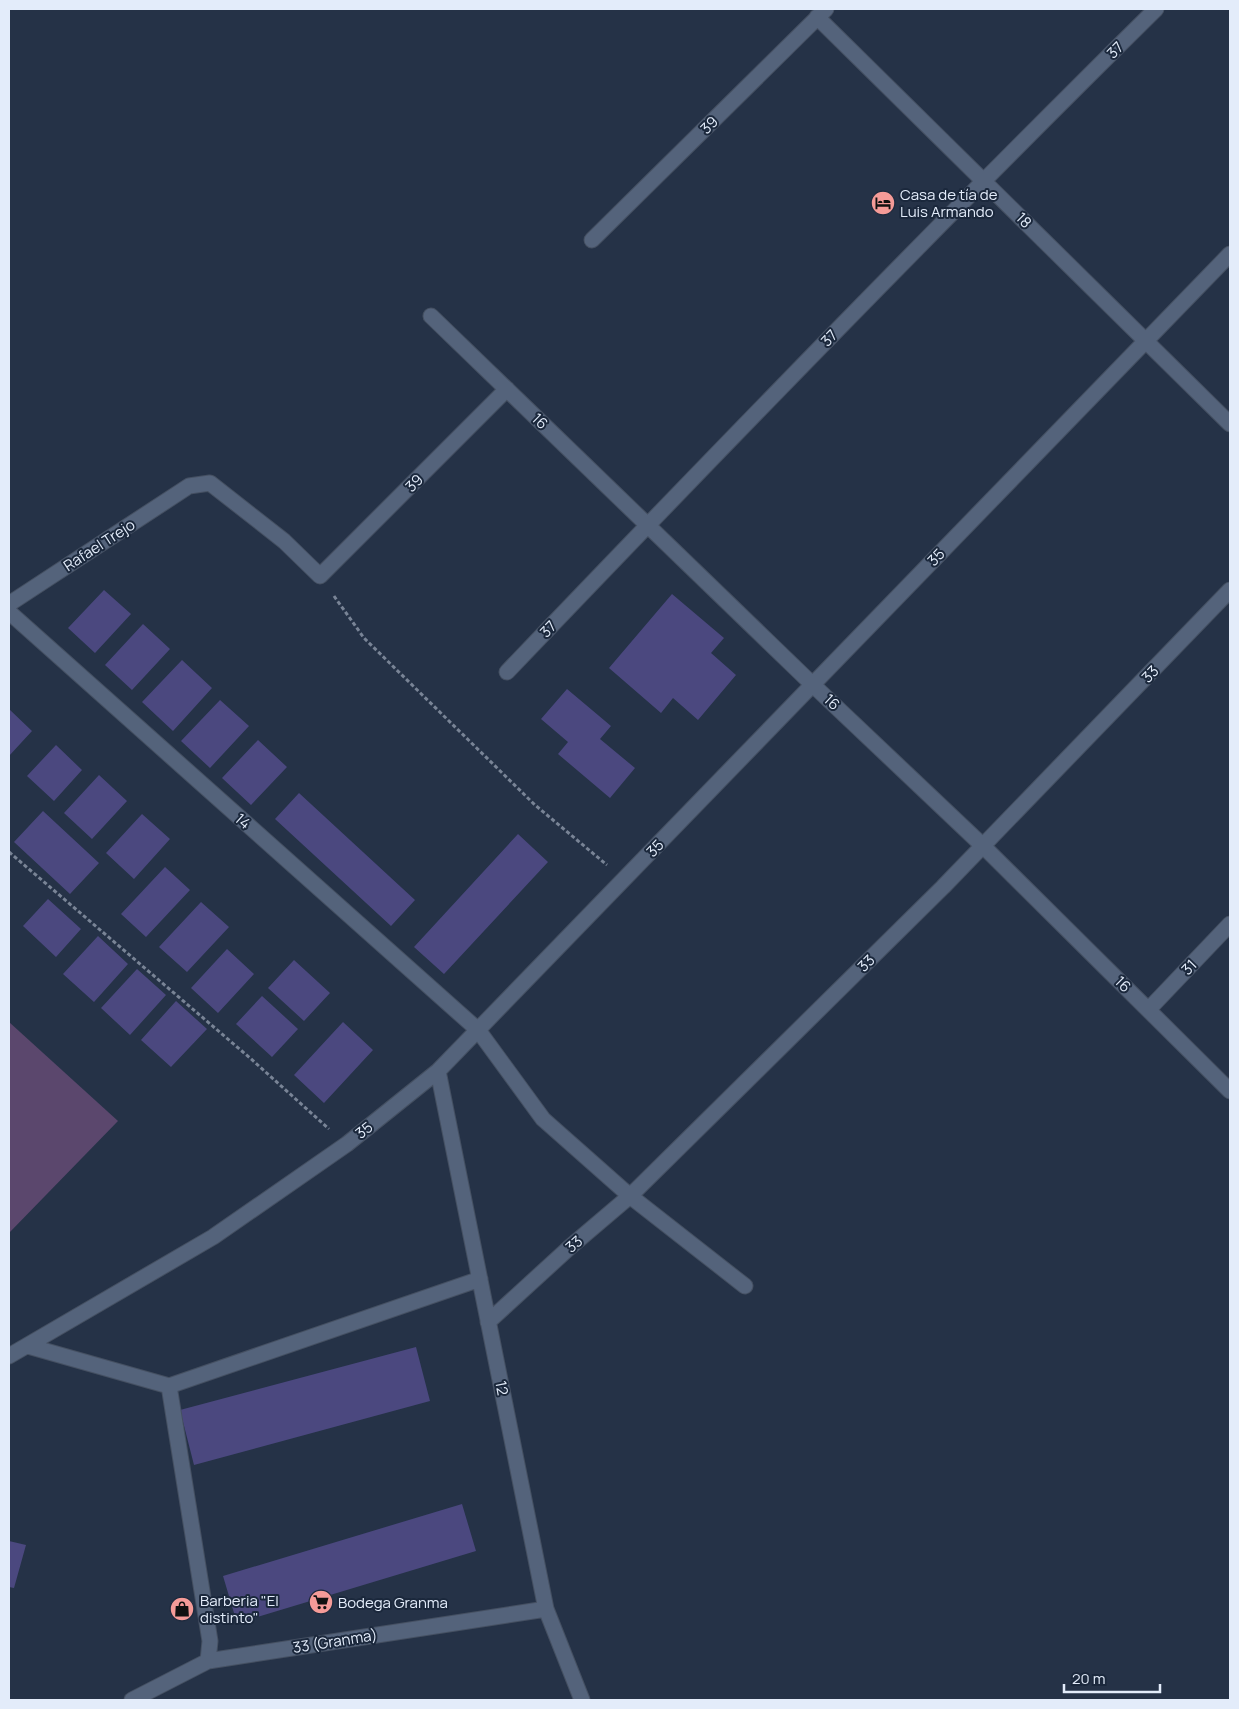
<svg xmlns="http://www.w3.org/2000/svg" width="1239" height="1709" font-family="Manrope,sans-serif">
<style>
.green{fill:#5b476d}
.building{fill:#4b487f}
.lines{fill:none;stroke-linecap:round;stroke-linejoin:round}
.minor-casing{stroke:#455062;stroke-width:17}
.path{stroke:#798496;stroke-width:3;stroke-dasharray:4 2.5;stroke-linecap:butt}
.minor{stroke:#54637b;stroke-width:15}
.labels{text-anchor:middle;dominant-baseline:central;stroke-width:4;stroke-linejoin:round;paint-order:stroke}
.street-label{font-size:15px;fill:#e3ecfa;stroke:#1b283c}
.poi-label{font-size:15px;fill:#e3ecfa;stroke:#1b283c;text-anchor:start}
</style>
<rect width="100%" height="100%" fill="#253247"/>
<path class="green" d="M9,1022L118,1121L9,1233Z"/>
<path class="building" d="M104,590L131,614L95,653L68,628Z
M672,594L724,638L711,653L736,675L698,720L673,698L661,713L609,668Z
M143,624L170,649L132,690L105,665Z
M182,660L212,688L173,731L142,702Z
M567,689L611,726L600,739L635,768L610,798L558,754L568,742L541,719Z
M220,700L249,726L210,768L181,741Z
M9,709L32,731L9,756Z
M258,740L287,767L251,805L222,778Z
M56,745L82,770L54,801L27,776Z
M99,775L127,801L92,839L64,813Z
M299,793L415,900L391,926L275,819Z
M43,811L99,863L70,894L14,842Z
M142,814L170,839L134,879L106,853Z
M518,834L548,862L444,974L414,947Z
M165,867L190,890L146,937L121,914Z
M48,899L81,929L56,957L23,926Z
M201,902L229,927L187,972L159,947Z
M98,936L128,964L94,1002L63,974Z
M227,949L254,974L218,1013L191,988Z
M294,960L330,993L304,1021L268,988Z
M137,969L166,995L130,1035L101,1008Z
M262,996L298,1029L272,1057L236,1024Z
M176,1001L207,1029L171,1067L141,1040Z
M343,1022L373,1050L324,1103L294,1075Z
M416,1347L430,1401L194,1465L180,1410Z
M462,1504L476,1551L237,1623L223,1576Z
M9,1541L26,1545L14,1588L9,1587Z"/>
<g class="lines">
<g class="minor-casing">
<path id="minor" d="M817,17L1230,424
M592,240L826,9
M431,316L813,685L983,846L1230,1091
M9,604L189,486L210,483L284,541L320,576L507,389
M9,612L478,1030L543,1119L630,1196L745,1286
M507,672C721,448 936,226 1156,9
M1149,1009L1230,924
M438,1071L546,1609L582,1700
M488,1322L570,1247L630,1196L943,887L1230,590
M28,1346L169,1386L480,1279
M9,1356L213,1237L347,1144L438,1071L1230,254
M169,1386L210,1641L208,1661
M132,1700L208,1661L546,1609"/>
</g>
<path class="path" d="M334,596L364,638L535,805L607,865
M9,852L250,1058L329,1129"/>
<use href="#minor" class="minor"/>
</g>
<defs>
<g id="hotel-disc" transform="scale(1.25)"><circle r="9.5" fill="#f59b98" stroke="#1b283c"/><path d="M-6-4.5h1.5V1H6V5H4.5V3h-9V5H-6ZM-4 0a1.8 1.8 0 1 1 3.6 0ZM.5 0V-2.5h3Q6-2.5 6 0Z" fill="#111"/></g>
<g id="supermarket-disc" transform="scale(1.25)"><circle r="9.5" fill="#f59b98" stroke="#1b283c"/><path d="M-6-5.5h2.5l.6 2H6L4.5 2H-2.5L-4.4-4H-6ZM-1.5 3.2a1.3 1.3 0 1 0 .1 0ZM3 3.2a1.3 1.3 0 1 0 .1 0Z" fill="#111"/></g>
<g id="shop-disc" transform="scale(1.25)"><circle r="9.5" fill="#f59b98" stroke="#1b283c"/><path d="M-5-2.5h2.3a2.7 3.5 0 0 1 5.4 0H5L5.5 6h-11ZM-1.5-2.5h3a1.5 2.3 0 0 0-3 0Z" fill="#111"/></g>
</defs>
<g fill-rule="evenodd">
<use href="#hotel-disc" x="883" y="203"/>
<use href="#supermarket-disc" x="321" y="1602"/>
<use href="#shop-disc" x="182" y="1609"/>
</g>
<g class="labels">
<g class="street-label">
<text transform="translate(1115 50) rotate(-45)">37</text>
<text transform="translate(709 125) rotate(-45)">39</text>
<text transform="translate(1024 220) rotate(45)">18</text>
<text transform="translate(829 338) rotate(-46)">37</text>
<text transform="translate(540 421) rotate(44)">16</text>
<text transform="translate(414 483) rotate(-45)">39</text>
<text transform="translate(99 545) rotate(-33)">Rafael Trejo</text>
<text transform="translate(936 557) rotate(-46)">35</text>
<text transform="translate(548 629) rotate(-46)">37</text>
<text transform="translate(1150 674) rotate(-46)">33</text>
<text transform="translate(832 702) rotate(43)">16</text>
<text transform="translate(243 821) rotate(42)">14</text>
<text transform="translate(655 848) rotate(-46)">35</text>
<text transform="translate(866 963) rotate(-45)">33</text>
<text transform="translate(1189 967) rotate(-46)">31</text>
<text transform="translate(1123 984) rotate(45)">16</text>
<text transform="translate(364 1130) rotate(-39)">35</text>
<text transform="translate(574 1244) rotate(-41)">33</text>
<text transform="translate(502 1388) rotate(79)">12</text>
<text transform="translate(335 1641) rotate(-9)">33 (Granma)</text>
</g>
<g class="poi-label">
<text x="900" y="194">Casa de tía de<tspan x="900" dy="17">Luis Armando</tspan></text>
<text x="200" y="1600">Barberia "El<tspan x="200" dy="17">distinto"</tspan></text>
<text x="338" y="1602">Bodega Granma</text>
</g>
</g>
<rect width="1239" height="1709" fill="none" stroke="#e3ecfa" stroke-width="20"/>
<path d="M1064 1684v8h96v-8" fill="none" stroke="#e3ecfa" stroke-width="2.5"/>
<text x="1072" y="1684" font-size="15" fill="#e3ecfa" stroke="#1b283c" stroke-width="4" paint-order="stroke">20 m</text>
</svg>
